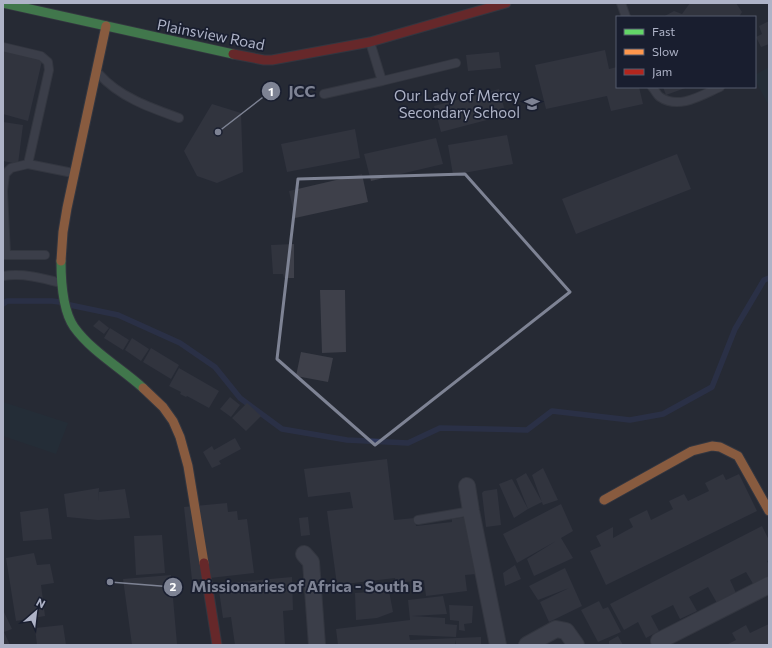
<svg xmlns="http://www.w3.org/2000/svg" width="772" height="648" font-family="Commissioner,sans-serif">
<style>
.green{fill:#23323a}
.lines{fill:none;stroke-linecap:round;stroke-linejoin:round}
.stream{stroke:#30395c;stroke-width:5.5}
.building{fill:#3e404a}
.lane-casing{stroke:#42454d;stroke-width:10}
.street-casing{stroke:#42454d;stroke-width:18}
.fast-casing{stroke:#42454d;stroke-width:11}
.slow-casing{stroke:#42454d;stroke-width:11}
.jam-casing{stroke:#42454d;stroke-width:11}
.lane{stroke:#565862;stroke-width:8}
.street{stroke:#565862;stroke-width:16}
.fast{stroke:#63d668;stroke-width:9}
.slow{stroke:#ff974d;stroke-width:9}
.jam{stroke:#b3261e;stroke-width:9}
.marked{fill:none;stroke:#7e8394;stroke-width:3;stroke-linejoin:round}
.labels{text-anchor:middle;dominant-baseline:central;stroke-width:3.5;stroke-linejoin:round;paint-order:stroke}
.street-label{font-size:15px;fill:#aeb3c7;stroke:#191e2f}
.poi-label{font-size:15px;fill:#aeb3c7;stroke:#191e2f;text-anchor:end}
.leader{fill:none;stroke:#7e8394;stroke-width:1.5}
.callout-dot{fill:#7e8394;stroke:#191e2f;stroke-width:1.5}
.mark-label{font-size:12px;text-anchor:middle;font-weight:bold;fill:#fff}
.callout-label{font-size:16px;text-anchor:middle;font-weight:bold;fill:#7e8394;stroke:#191e2f;stroke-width:3.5;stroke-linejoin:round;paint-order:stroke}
</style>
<rect width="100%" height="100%" fill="#262a34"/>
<path class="green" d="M769,67V106L755,80V75Z
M3,402L68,423L56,454L3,436Z"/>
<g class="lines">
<path class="stream" d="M3,304L7,301H52L60,302
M70,305L118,315L180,343L215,367L240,398L282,429L347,440L408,443L440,428L527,430L552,411L630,420L663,414L712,387L735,329L764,280L769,278"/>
</g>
<path class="building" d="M690,3H736L742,12L739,17H663L674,11L682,14Z
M769,21V44L761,47L756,37L762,34L759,26Z
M605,50L609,69L617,67V87H639L643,104L611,111L607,96L546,109L535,65Z
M3,51L42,61L28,121L3,114Z
M499,52L501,68L468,71L466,55Z
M663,87H688L666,95Z
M499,89L506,115L441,132L434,106Z
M212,104L241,113L243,172L217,183L197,176L184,151Z
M3,122L23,125L18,164L3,161Z
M355,129L360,158L287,172L281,144Z
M507,135L513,164L453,175L448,145Z
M436,138L443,164L371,181L364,154Z
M677,154L691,189L576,234L562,199Z
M362,174L368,202L295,218L289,191Z
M294,244V278H284L283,274H273L271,245Z
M320,290H345L346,352L322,353Z
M99,320L109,328L104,334L93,326Z
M110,328L129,340L123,350L104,338Z
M132,338L149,349L141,361L125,350Z
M151,348L179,365L171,379L143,362Z
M301,352L333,358L328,382L296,376Z
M179,368L219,391L209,408L187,396L186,397L180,394L181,392L169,386Z
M230,397L240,405L231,417L220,409Z
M247,403L261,416L246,431L232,418Z
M235,438L241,449L219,461L221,464L212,468L203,452L212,446L214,450Z
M387,459L394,520L415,518L416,526L452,522V519L468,517L476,574L465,575L467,591L426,596L424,580L396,583L395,578L337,585L327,511L353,508L350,492L308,497L304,469Z
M543,468L558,500L543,505L532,475Z
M526,473L542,502L528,509L516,479Z
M723,474L726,480L739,474L757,511L606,585L590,551L601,546L596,536L613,527V538L633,527L629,519L647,510L651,520L673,509L669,501L684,494L688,501L709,491L705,483Z
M512,479L528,509L514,518L499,484Z
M99,488L98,502L99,492L125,489L130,518L98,520L67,517L64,494Z
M497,489L501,525L486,527L482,493L484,491Z
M227,503L228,512L237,511L238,520L247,519L254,573L192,580L184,507Z
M561,504L573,531L561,538L573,558L534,576L527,559L556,541L517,563L503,534Z
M48,508L52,539L23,541L20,512Z
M308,517L310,535L301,536L299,518Z
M762,526L769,540V560L767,561L769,565V579L755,587L746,572L730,580L736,593L717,603L708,587L689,597L697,611L680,619L673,605L651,616L659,631L646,638L638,622L624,630L610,604Z
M162,535L165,573L136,575L134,536Z
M34,553L37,565L50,564L54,583L41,585L45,616L16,621L6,558Z
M515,565L521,579L505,586L503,573Z
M565,568L582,606L549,622L540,602L569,588L538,600L529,586Z
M171,575L177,644L132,645L123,579Z
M292,577L293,610L283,611L285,645H235L231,617L223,618L218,584Z
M389,591L393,612L377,618L356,620L355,593Z
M443,596L447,614L412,616L445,618V624L457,625L456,637L409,635L410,640L481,637V645H456V640L455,645H338L336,629L410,620L408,600Z
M599,601L603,609L608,607L621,632L598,642L581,610Z
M449,605L473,606L472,623L464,624L465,631L459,630V621L450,620Z
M3,610L12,629L4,632L10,645H3Z
M769,624V645H726L736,640L732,633L746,625L750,633Z
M63,625L66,645H37L35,628Z
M618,636L623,645H609V641Z"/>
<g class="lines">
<g class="lane-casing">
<path id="lane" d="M621,3L626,17
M370,42L382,81L456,63
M3,47L41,56L48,62L49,70L28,164L73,173
M99,74C119,97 151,108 179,118
M652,87C655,90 657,95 660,97C679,110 702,95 720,87
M324,94L382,81
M3,255H45
M6,255L3,191L5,174L11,168L28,164
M3,276C23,273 42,278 61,283
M418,520L471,511"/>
</g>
<g class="street-casing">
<path id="street" d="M467,486L471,511L498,645
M304,554L311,562L317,645
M659,641L769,585
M527,645L556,629L566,631L576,645"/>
</g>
<g class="fast-casing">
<path id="fast" d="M3,3L233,54
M61,261C61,280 63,311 74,327C92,352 121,368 143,388"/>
</g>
<g class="slow-casing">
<path id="slow" d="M61,261L63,232L67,208L106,26
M143,388L163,407L173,421L180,437L188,466L204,563
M604,500L692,451L712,446L720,447L738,456L769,511"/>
</g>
<g class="jam-casing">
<path id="jam" d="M233,54L264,60H272L370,42L506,3
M204,563L217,645"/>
</g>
<use href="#lane" class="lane"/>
<use href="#street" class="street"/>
<use href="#fast" class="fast"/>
<use href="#slow" class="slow"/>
<use href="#jam" class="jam"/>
</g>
<path d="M0 0H772V648H0ZM465,174L570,292L375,445L277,359L298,179Z" fill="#262a34" fill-opacity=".55" fill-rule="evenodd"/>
<path class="marked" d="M465,174L570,292L375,445L277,359L298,179Z"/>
<defs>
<g id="school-bare" transform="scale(1.2)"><path d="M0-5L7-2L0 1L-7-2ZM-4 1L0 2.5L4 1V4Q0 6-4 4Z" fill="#7e8394" stroke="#191e2f" stroke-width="2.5" paint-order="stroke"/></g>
</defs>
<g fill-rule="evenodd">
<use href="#school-bare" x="532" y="104"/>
</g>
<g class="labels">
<g class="street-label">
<text transform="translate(211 34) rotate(11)">Plainsview Road</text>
</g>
<g class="poi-label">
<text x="520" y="95">Our Lady of Mercy<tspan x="520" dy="17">Secondary School</tspan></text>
</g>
</g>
<path class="leader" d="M218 132L271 91M110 582L173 587"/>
<g class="callout-dot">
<circle cx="218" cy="132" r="4"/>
<circle cx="110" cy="582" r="4"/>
<circle cx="271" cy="91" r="10"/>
<circle cx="173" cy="587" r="10"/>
</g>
<g class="mark-label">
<text x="271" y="96">1</text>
<text x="173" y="591">2</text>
</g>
<g class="callout-label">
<text x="302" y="97">JCC</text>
<text x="307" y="592">Missionaries of Africa - South B</text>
</g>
<rect width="772" height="648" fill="none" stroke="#aeb3c7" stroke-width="8"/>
<rect x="616" y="16" width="140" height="72" fill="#191e2f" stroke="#555a6c"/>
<rect x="624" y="29" width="20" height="6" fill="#63d668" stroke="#555a6c"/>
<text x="652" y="36" font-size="12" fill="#aeb3c7">Fast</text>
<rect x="624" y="49" width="20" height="6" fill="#ff974d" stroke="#555a6c"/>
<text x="652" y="56" font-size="12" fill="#aeb3c7">Slow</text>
<rect x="624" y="69" width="20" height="6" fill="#b3261e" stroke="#555a6c"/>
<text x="652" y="76" font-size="12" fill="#aeb3c7">Jam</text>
<g transform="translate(36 612) rotate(28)" stroke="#191e2f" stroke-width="3" paint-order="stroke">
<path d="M0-3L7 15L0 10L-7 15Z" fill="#aeb3c7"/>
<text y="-6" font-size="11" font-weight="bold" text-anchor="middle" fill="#aeb3c7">N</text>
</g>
</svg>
